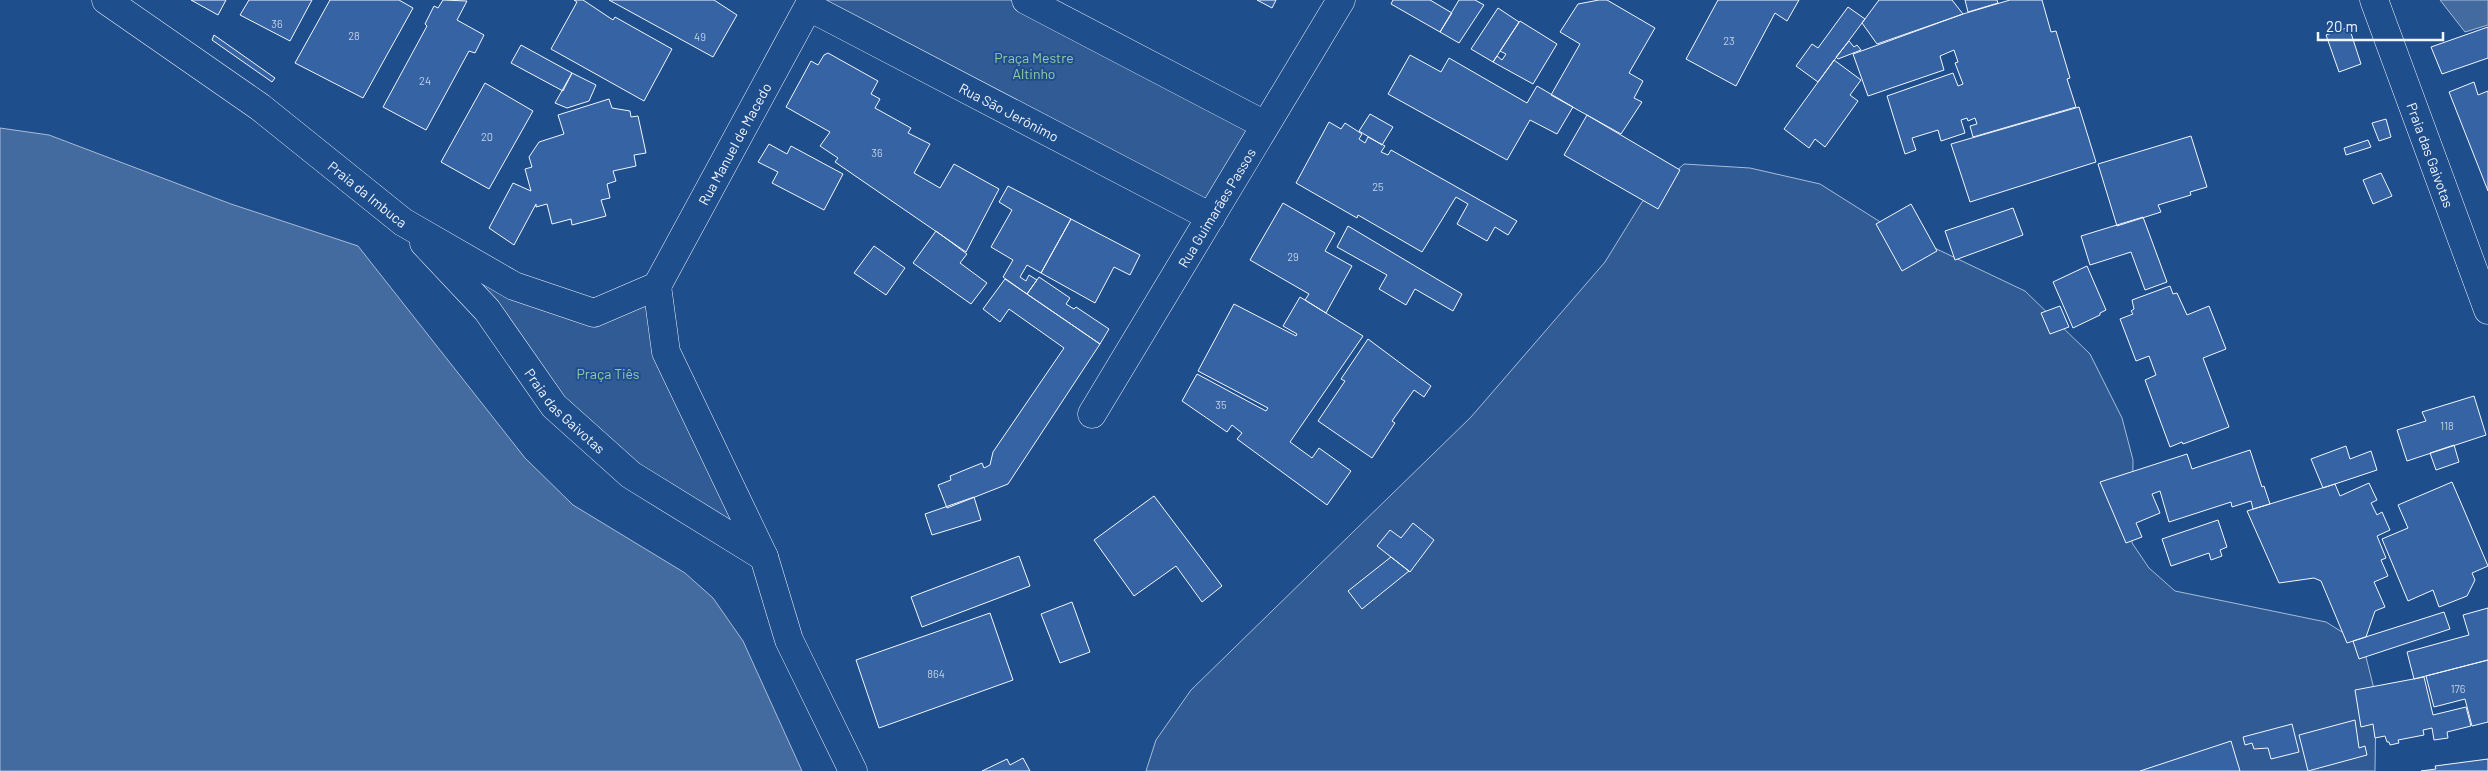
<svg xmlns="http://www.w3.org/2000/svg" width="2488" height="771" font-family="Barlow,sans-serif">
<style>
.green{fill:#305b95;stroke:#a8bbd7}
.water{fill:#446ba0;stroke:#a8bbd7}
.building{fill:#3563a3;stroke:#f2f6ff}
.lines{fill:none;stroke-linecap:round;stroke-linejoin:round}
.minor-casing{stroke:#f2f6ff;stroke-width:29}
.minor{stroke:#1f4e8c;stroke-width:28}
.labels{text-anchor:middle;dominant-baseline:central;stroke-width:4;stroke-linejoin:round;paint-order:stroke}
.number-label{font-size:11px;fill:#c3d1e8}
.park-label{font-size:14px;fill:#97c8a6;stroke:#1f4e8c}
.street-label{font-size:14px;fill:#f2f6ff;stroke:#1f4e8c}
</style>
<rect width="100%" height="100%" fill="#1f4e8c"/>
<path class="green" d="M812,0H1026L1265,125L1211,217Z
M1684,164L1750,168L1820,184L1882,223L2025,291L2090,354L2122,418L2133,460L2132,543L2149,568L2175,591L2326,622L2363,645L2376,697L2375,771H1146L1156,740L1191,690L1471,417L1605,262L1642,202Z
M403,222L594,313L657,286L666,352L764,557L631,475Z"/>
<path class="water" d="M2440,0H2488V25L2465,32Z
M0,128L49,135L231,204L358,246L525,458L573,505L685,573L713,598L743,641L802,771H0Z"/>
<path class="building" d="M191,0H226L218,15Z
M249,0H312L290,41L240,15Z
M330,0H399L413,8L363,98L295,63Z
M443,0L467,1L457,20L484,35L475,53L469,51L426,130L383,107L427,26L425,24L434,6L438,8Z
M574,0H583L613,20L615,17L672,49L644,101L551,49L577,2Z
M609,0H714L737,15L713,57Z
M1257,0H1276L1272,8Z
M1393,0H1430L1452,13L1440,32L1391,4Z
M1459,0H1475L1484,5L1459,43L1440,32Z
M1599,0H1607L1655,28L1629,73L1643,81L1634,98L1642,102L1621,134L1551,95L1580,44L1560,32L1578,4Z
M1718,0H1799L1787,21L1775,13L1736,86L1686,59Z
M1879,0H1952L1963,14L1877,44L1862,23Z
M1965,0H1997L1998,3L1968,12Z
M2010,0H2042L2051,32L2056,31L2070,78L2067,79L2076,107L1973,137L1970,126L1977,124L1975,118L1968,121L1967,118L1961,120L1965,133L1941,141L1938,130L1912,138L1916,150L1905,154L1887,96L1953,73L1958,86L1963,84L1955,63L1958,62L1954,50L1940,56L1944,70L1868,96L1853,54L1963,14Z
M1848,7L1865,19L1818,82L1796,66L1812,44L1818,48Z
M1498,8L1519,22L1493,62L1471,49Z
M1520,21L1557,44L1533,84L1493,62L1497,56L1502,60L1506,54L1500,51Z
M2349,27L2361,64L2339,72L2326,35Z
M2488,27V58L2442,74L2431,47Z
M214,35L275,78L272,82L212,40Z
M1849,41L1854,47L1857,45L1861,50L1838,59L1836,57Z
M521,45L572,73L563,91L511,63Z
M828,53L878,81L871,94L880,99L875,108L911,128L908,133L930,144L914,173L940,188L954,164L999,189L966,252L835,162L838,158L820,146L830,132L786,107L811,61L818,65L824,55Z
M1410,55L1441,72L1449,58L1527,103L1537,86L1573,107L1557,134L1530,120L1507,160L1388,94Z
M1834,60L1861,80L1850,95L1858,101L1825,147L1815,139L1809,148L1784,129Z
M572,73L596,85L589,101L567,108L555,103Z
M2474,82L2478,95L2488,91V191L2449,92Z
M485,83L533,111L489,189L441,162Z
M609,99L612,108L630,111L631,117L638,116L646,153L634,155L636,166L613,171L616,181L607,184L610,198L601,200L606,216L572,225L571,219L552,224L547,204L536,207V204L514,245L489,228L513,183L531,191L525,169L532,167L529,157L539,142L564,134L558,115Z
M2079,107L2096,162L1970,202L1951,144Z
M1370,114L1393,127L1382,145L1359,131Z
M1587,115L1680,170L1658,209L1564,155Z
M2386,119L2391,137L2379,141L2372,123Z
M1329,122L1341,129L1345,123L1362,134L1359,139L1365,143L1368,137L1385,146L1381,152L1388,155L1391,150L1517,221L1508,235L1495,227L1487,241L1457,224L1468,204L1456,197L1422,252L1358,215L1357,218L1296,183Z
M2191,136L2207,187L2190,192L2191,195L2158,205L2161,212L2117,226L2098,164Z
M2368,140L2371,147L2346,155L2344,148Z
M769,144L787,154L791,146L843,174L824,210L772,183L778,172L758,162Z
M2381,173L2392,196L2373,204L2363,180Z
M1008,186L1071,219L1041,273L1027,265L1020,277L1026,281L1029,275L1037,280L1027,294L1003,277L1013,260L991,247L1012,210L999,202Z
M1283,203L1335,233L1325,251L1352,266L1326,313L1305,300L1309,294L1250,260Z
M1911,204L1937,251L1902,271L1876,224Z
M2013,208L2023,235L1955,260L1945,231Z
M2143,217L2167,282L2145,290L2131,252L2090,265L2081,236Z
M1071,219L1140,255L1130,275L1114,267L1095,303L1041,273Z
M1348,226L1462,294L1453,311L1415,289L1406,305L1379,289L1387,275L1337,247Z
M936,231L967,254L960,263L987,283L971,304L913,263Z
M874,246L905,268L886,295L854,273Z
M2087,266L2106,310L2100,313V315L2073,328L2053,282Z
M1039,277L1070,298L1066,304L1074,309L1076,307L1109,329L1100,344L1027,294Z
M1005,279L1100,344L1008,484L947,508L938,485L951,480L950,476L982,463L984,468L990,465L993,452L1064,348L1009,309L1000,322L983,309Z
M2170,286L2173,294L2177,293L2187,315L2209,306L2226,349L2203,358L2229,427L2183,444L2182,442L2170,447L2145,380L2156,375L2149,356L2136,361L2120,319L2133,314L2131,311L2134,309L2132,300Z
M1300,297L1363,336L1290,442L1312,458L1319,448L1351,471L1327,505L1237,439L1242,433L1232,425L1227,432L1182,401L1197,374L1266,411L1268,408L1198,371L1234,304L1296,336L1297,334L1283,326Z
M2060,306L2069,327L2050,334L2041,313Z
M1368,339L1431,386L1424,397L1414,390L1392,421L1395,423L1372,458L1318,421L1345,381L1341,379Z
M2474,396L2486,435L2407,461L2397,430L2426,421L2422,412Z
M2454,445L2459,462L2436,470L2430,453Z
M2346,446L2350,459L2371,451L2377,470L2323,488L2311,459Z
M2250,450L2262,487L2264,486L2270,504L2253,509L2251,501L2232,507L2231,502L2169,522L2160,491L2152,494L2160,513L2136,523L2142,537L2126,543L2100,482L2187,454L2192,469Z
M2452,482L2488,566L2472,573L2475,580L2467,596L2439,607L2433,590L2408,601L2382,539L2408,528L2398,505Z
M2369,483L2377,500L2371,503L2377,515L2382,512L2390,530L2377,536L2386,558L2381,560L2388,576L2374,582L2385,607L2375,611L2366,637L2347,643L2321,581L2314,578L2279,583L2247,511L2335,484L2340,496Z
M1154,496L1222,586L1202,602L1176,566L1134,596L1094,540Z
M974,497L981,520L932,535L925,514Z
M2218,520L2227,547L2220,550L2222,556L2211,560L2209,553L2171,566L2162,539Z
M1413,523L1434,540L1410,572L1377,546L1390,530L1401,538Z
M1019,556L1030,586L922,627L911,597Z
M1391,557L1409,571L1362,609L1348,591Z
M1072,602L1090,652L1060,663L1041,614Z
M2488,608V660L2414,679L2407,652L2469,635L2463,615Z
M2444,612L2450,629L2359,659L2353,641Z
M990,613L1013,680L879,728L856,660Z
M2488,660V722L2472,726L2465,699L2434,707L2426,676Z
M2424,677L2433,715L2466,707L2471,726L2447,732L2448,738L2434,740L2432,728L2423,730L2424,735L2398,740L2399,743L2390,745L2389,742H2387L2385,736L2375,738L2373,724L2361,727L2355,690Z
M2355,720L2359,748L2365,746L2367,755L2308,771L2299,735Z
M2292,724L2299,752L2271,759L2268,748L2254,749L2252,743L2245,745L2243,737Z
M2231,741L2240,771H2140Z
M1023,758L1030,771H982L1007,759L1010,765Z
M2488,759V771H2421L2436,769L2435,766Z"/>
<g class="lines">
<g class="minor-casing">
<g id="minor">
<path id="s1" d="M106,0L260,107L403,222L514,286L594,313L657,286"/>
<path d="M1026,0L1265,125"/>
<path id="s2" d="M2374,0L2488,310"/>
<path id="s3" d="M809,7L1211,217"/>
<path id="s4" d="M424,243L487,310L554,406L631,475L764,557"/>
<path d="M657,286L666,352L764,557L789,640L853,771"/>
<path id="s5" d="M657,286L812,0"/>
<path id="s6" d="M1092,414L1341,0"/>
</g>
</g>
<use href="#minor" class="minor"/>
</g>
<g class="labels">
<g class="number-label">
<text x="277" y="23">36</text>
<text x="354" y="35">28</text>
<text x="700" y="36">49</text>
<text x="1729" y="40">23</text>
<text x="425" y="80">24</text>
<text x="487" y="136">20</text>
<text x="877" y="152">36</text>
<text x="1378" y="186">25</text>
<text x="1293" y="256">29</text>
<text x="1221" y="404">35</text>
<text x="2447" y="425">118</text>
<text x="936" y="673">864</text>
<text x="2458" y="688">176</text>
</g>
<g class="park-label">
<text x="1034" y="57">Praça Mestre<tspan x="1034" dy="16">Altinho</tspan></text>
<text x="608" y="373">Praça Tiês</text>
</g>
<g class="street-label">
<text stroke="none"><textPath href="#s3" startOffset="226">Rua São Jerônimo</textPath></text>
<text stroke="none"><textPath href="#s5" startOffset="162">Rua Manuel de Macedo</textPath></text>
<text stroke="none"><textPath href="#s2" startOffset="165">Praia das Gaivotas</textPath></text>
<text stroke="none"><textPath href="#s1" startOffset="326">Praia da Imbuca</textPath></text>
<text stroke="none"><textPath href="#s6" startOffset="241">Rua Guimarães Passos</textPath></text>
<text stroke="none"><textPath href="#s4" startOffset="220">Praia das Gaivotas</textPath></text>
</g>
</g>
<path d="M2318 32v8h125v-8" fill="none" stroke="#f2f6ff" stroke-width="2.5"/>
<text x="2326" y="32" font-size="15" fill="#f2f6ff" stroke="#1f4e8c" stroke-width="4" paint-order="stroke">20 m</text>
</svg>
